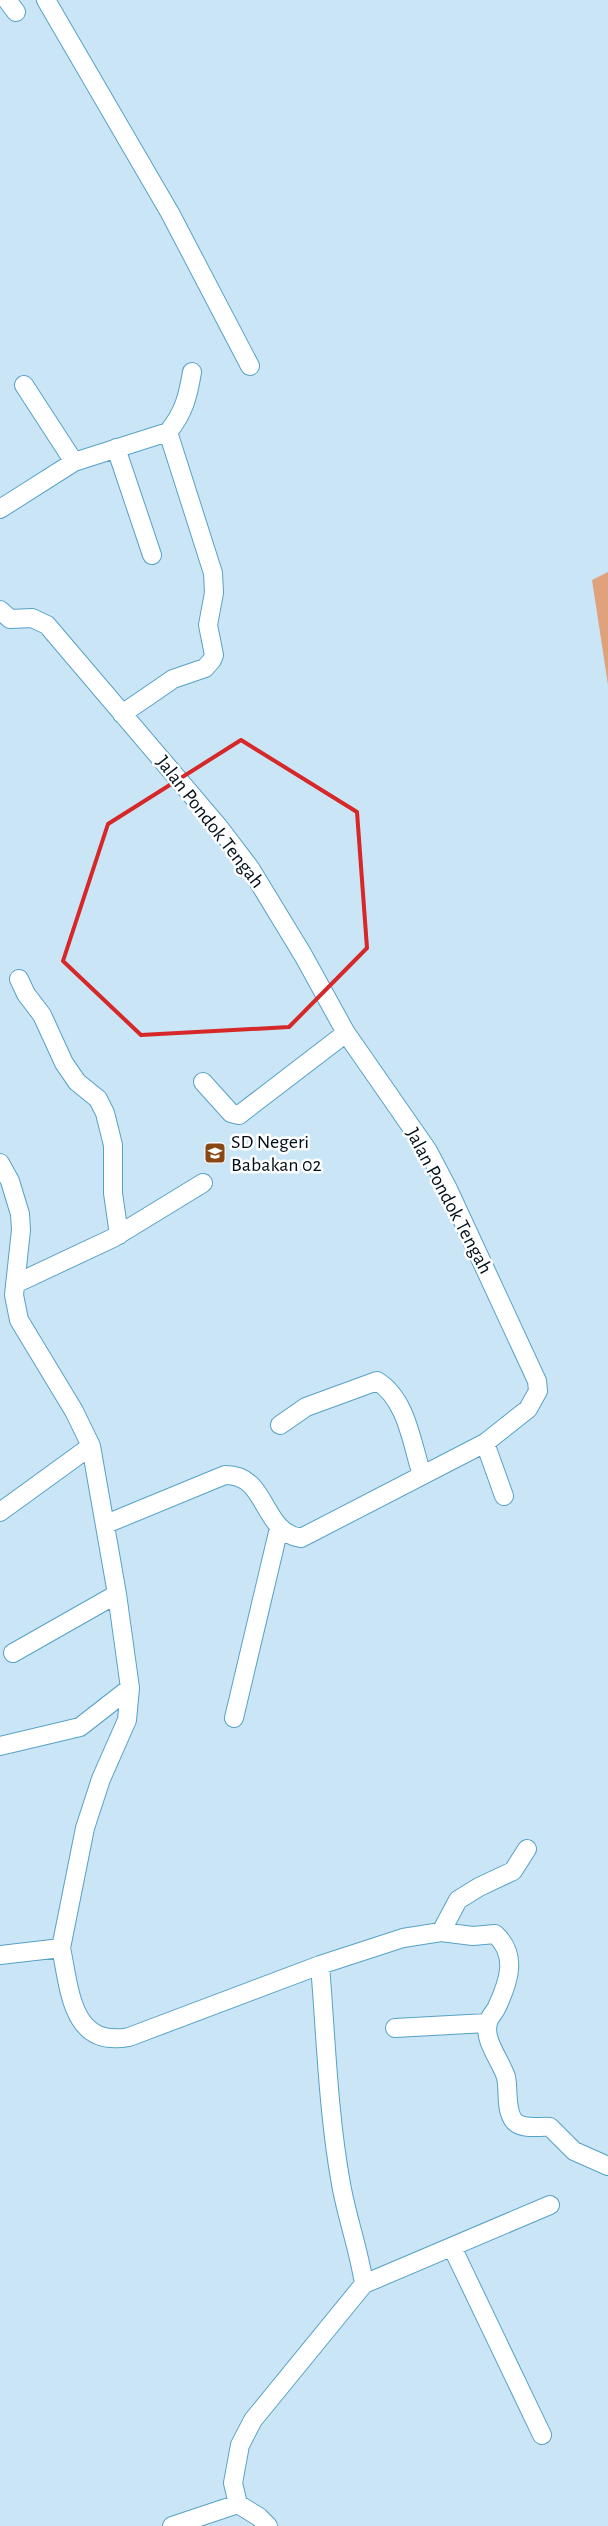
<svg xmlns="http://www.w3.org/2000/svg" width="608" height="2526" font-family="'Alegreya Sans',sans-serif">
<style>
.green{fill:#e0a27d}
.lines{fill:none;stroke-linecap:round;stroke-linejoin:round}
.minor-casing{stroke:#57a1c6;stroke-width:20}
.minor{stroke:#fff;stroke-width:18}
.marked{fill:none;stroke:#d62828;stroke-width:4;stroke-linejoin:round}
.labels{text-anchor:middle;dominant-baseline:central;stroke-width:5;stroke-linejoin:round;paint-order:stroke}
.street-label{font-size:20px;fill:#000e19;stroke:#fff}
.poi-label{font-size:20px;fill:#000e19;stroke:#fff;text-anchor:start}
</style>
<rect width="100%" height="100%" fill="#cae6f6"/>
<path class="green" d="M608,572V685L592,580Z"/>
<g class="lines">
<g class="minor-casing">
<path id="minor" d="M7,0L16,12
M46,0L170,213L250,366
M24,385L74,462
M116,448L152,555
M0,509L74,462L168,432C184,413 188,396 192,372
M0,610L10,619L32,618L47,625L218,826L250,868L303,955L346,1033L428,1151L448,1189L537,1381L538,1391L528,1409L485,1443L301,1538C261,1532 268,1474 225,1475L106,1524
M122,714L173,679L205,668L212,660L214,655L208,625L214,593L213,573L168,432
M19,979L26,994L42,1015L64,1063L77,1082L98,1099L105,1113L113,1145V1193L119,1235
M203,1082L231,1113L239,1115L346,1033
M0,1163L10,1181L20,1214L21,1230L14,1295L19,1320L74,1411L91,1446L117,1594L130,1688L127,1720L101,1779L85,1828L61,1948L0,1955
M15,1284L113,1238L203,1183
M280,1425L306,1407L377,1381C407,1399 412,1445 422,1475
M485,1443L504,1496
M0,1512L91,1446
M13,1653L117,1594
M234,1718L279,1528
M0,1746L80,1727L130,1688
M441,1932L458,1900L479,1887L513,1871L527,1849
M61,1948C70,1990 71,2048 129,2037L320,1965L403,1938L441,1932L473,1936L495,1934C518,1955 509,1981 497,2007C495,2012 489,2017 488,2023C483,2040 501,2061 506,2077C509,2090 505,2110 514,2121C522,2130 539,2126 550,2127L574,2151L608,2166
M320,1965C326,2038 328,2112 341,2184C347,2218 359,2250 364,2284
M395,2028L487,2023
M452,2247L542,2435
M172,2526L238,2504
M268,2526L259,2517L238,2504L233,2483L240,2445L253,2420L364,2284L550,2205"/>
</g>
<use href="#minor" class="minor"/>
</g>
<path class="marked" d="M241,740L357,812L367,948L289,1027L141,1035L63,961L108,824Z"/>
<defs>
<g id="school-square" transform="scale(1.125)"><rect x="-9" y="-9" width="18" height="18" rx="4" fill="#894715" stroke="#fff"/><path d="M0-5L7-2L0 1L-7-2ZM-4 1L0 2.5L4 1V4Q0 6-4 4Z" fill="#fff"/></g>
</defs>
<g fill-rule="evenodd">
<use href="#school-square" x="215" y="1153"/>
</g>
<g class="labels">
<g class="street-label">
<text transform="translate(210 822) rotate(52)">Jalan Pondok Tengah</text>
<text transform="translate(449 1201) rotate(62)">Jalan Pondok Tengah</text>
</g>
<g class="poi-label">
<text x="231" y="1142">SD Negeri<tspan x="231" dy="23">Babakan 02</tspan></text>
</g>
</g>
</svg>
